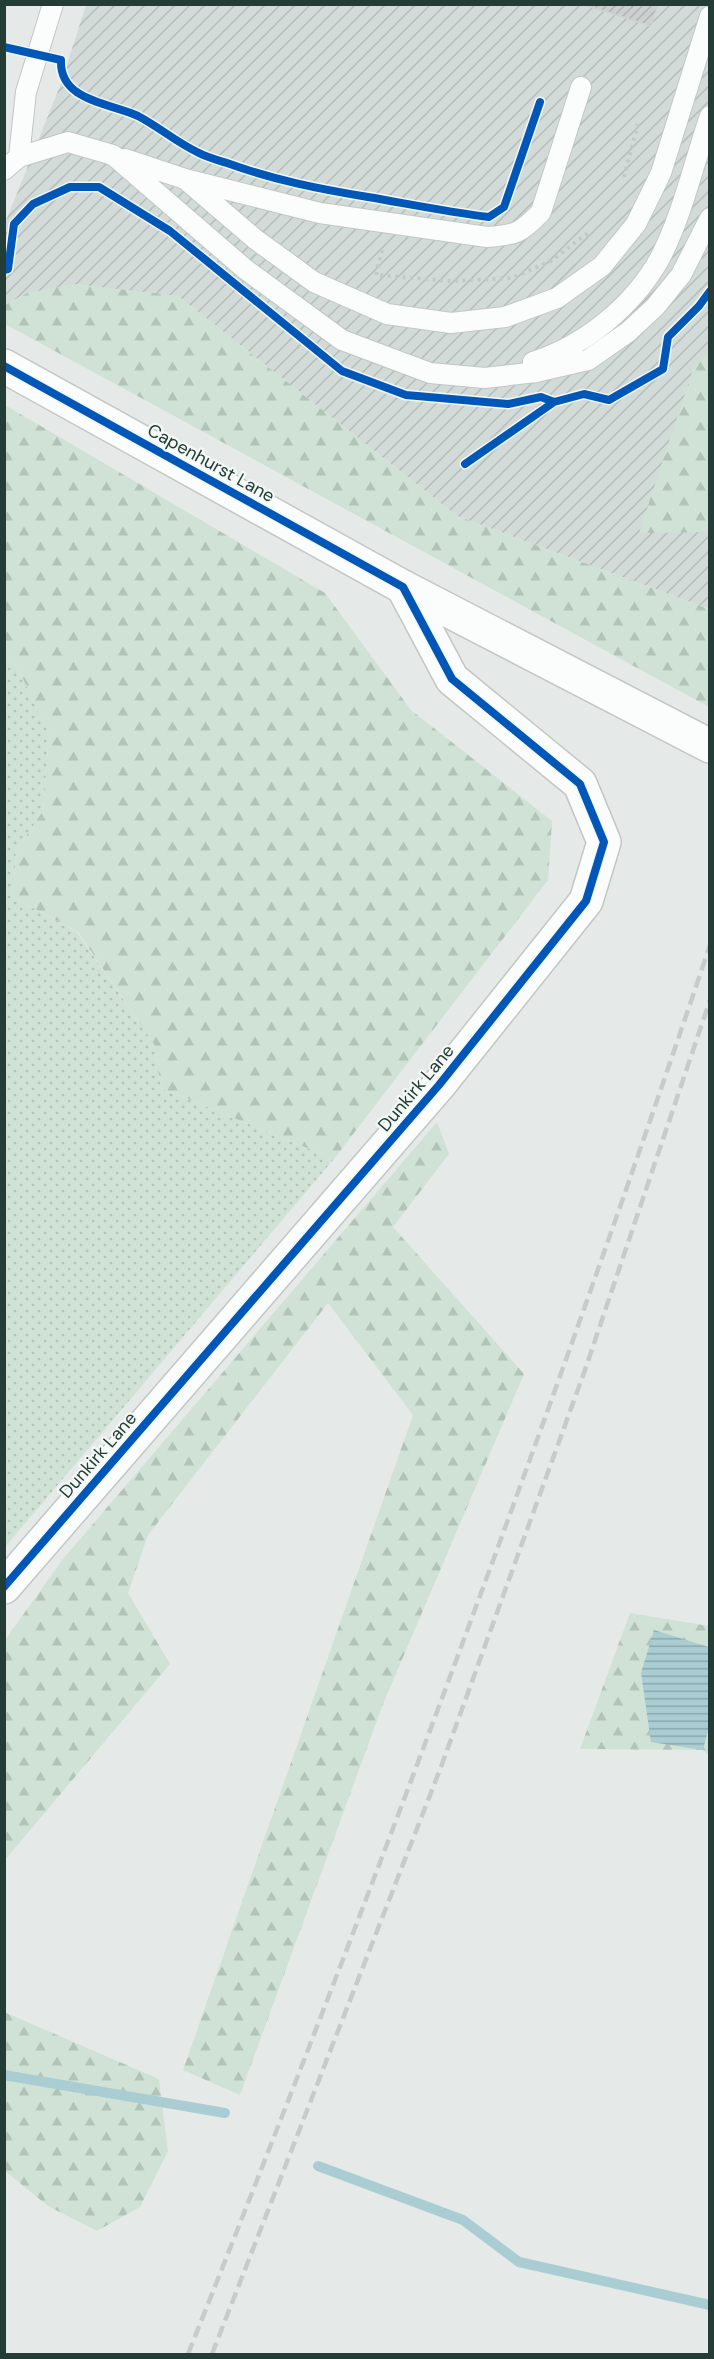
<svg xmlns="http://www.w3.org/2000/svg" width="714" height="2359" font-family="'DM Sans',sans-serif">
<style>
.industrial{fill:url(#industrial-furrows)}
.grass{fill:url(#grass-dots)}
.forest{fill:url(#forest-firs)}
.water{fill:url(#water-rules)}
.lines{fill:none;stroke-linecap:round;stroke-linejoin:round}
.stream{stroke:#aacdd4;stroke-width:10}
.building{fill:url(#building-hatch);stroke:#ced3d1;stroke-width:1.5}
.service-casing{stroke:#c2c7c5;stroke-width:22}
.minor-casing{stroke:#c2c7c5;stroke-width:36}
.tertiary-casing{stroke:#c2c7c5;stroke-width:36}
.path{stroke:#c2cac6;stroke-width:4;stroke-dasharray:3 4.5;stroke-linecap:butt}
.service{stroke:#fbfcfc;stroke-width:20}
.minor{stroke:#fbfcfc;stroke-width:33}
.tertiary{stroke:#fbfcfc;stroke-width:33}
.rail{stroke:#c7cbca;stroke-width:4.5;stroke-dasharray:12 6;stroke-linecap:butt}
.cycleway-casing{stroke:#f3f8f6;stroke-width:11}
.cycleway{stroke:#0057b8;stroke-width:8}
.labels{text-anchor:middle;dominant-baseline:central;stroke-width:4.5;stroke-linejoin:round;paint-order:stroke}
.street-label{font-size:18px;fill:#243c36;stroke:#f3f8f6}
</style>
<defs>
<pattern id="industrial-furrows" width="10" height="10" patternUnits="userSpaceOnUse" patternTransform="scale(1.5)"><rect width="10" height="10" fill="#d3dbd8"/><path d="M-1 1l2-2M0 10L10 0M9 11l2-2" fill="none" stroke="#b5bdba"/></pattern>
<pattern id="grass-dots" width="8" height="8" patternUnits="userSpaceOnUse" patternTransform="scale(1.5)"><rect width="8" height="8" fill="#d0e2d6"/><path d="M2 2h.1M6 6h.1" fill="none" stroke="#b2c3b8" stroke-width="1.8" stroke-linecap="round"/></pattern>
<pattern id="forest-firs" width="22" height="20" patternUnits="userSpaceOnUse" patternTransform="scale(1.5)"><rect width="22" height="20" fill="#d0e2d6"/><path d="M5 1l3.5 6h-7zM16 11l3.5 6h-7z" fill="#b2c3b8"/></pattern>
<pattern id="water-rules" width="6" height="5" patternUnits="userSpaceOnUse" patternTransform="scale(1.5)"><rect width="6" height="5" fill="#aacdd4"/><path d="M0 2.5h6" fill="none" stroke="#8aa8ad"/></pattern>
<pattern id="building-hatch" width="6" height="6" patternUnits="userSpaceOnUse" patternTransform="scale(1.5)"><rect width="6" height="6" fill="#ccd1cf"/><path d="M-1 1l2-2M0 6l6-6M5 7l2-2" fill="none" stroke="#afb4b2"/></pattern>
</defs>
<rect width="100%" height="100%" fill="#e5eae8"/>
<path class="industrial" d="M86,5H709V609L457,516L178,296L27,293L5,305V223L60,86Z"/>
<path class="grass" d="M5,657L18,668L49,734L43,811L16,851L13,897L77,932L154,1044L161,1088L334,1159L5,1547Z"/>
<path class="forest" d="M75,284L178,296L457,516L709,609V707L5,324V305L27,293Z
M709,353V532L639,533L693,369Z
M5,405L325,593L411,710L552,821L548,880L334,1159L161,1088L154,1044L78,932L13,897L16,851L43,811L49,734L18,668L5,657Z
M437,1122L449,1154L393,1227L524,1374L383,1704L240,2095L183,2070L413,1415L328,1303L148,1535L128,1593L170,1664L5,1860V1640L63,1559Z
M630,1613L709,1626V1755L703,1750L580,1749Z
M4,2012L159,2079L168,2151L140,2207L97,2231L48,2206L5,2171Z"/>
<path class="water" d="M654,1630L709,1647V1726L703,1750L651,1742L641,1673Z"/>
<g class="lines">
<path class="stream" d="M4,2075L225,2113
M318,2166L463,2220L519,2262L710,2305"/>
</g>
<path class="building" d="M582,4H658L651,26Z"/>
<g class="lines">
<g class="service-casing">
<path id="service" d="M19,157L68,142L113,155L245,269L342,340L430,373L485,378L536,372L588,360L628,332L655,307L681,275L710,218
M125,159L185,179L320,213L487,237C516,235 521,233 541,212L581,87
M4,170L19,157L26,92L53,4
M185,179L255,239L314,282L387,314L451,323L505,317L557,298L602,266L636,224L661,173L710,16
M533,362C584,346 632,307 659,260C682,217 694,162 710,116"/>
</g>
<g class="minor-casing">
<path id="minor" d="M4,1587L439,1085L586,901L604,842L580,784L452,679L403,587"/>
</g>
<g class="tertiary-casing">
<path id="tertiary" d="M4,366L403,587L710,746"/>
</g>
<path class="path" d="M624,177L638,124
M382,250L376,275L450,281L512,278L551,261L588,233"/>
<use href="#service" class="service"/>
<use href="#minor" class="minor"/>
<use href="#tertiary" class="tertiary"/>
<path class="rail" d="M188,2354C374,1889 550,1420 710,945
M212,2354L441,1767L585,1370L710,1000"/>
<g class="cycleway-casing">
<path id="cycleway" d="M4,47L61,60C59,101 110,103 138,116C159,127 176,142 197,152C206,157 217,160 227,163C274,180 319,189 368,197C409,204 449,212 489,217L504,207L540,102
M4,270L8,269L14,224L33,204L70,187H99L170,231L342,371L406,395L508,404L541,397L554,402L584,394L609,400L663,369L668,337L699,306L710,291
M4,366L403,587L452,679L580,784L604,842L586,901L439,1085L4,1587
M465,464L554,402"/>
</g>
<use href="#cycleway" class="cycleway"/>
</g>
<g class="labels">
<g class="street-label">
<text transform="translate(211 463) rotate(29)">Capenhurst Lane</text>
<text transform="translate(416 1088) rotate(-50)">Dunkirk Lane</text>
<text transform="translate(98 1455) rotate(-49)">Dunkirk Lane</text>
</g>
</g>
<rect width="714" height="2359" fill="none" stroke="#243c36" stroke-width="12"/>
</svg>
